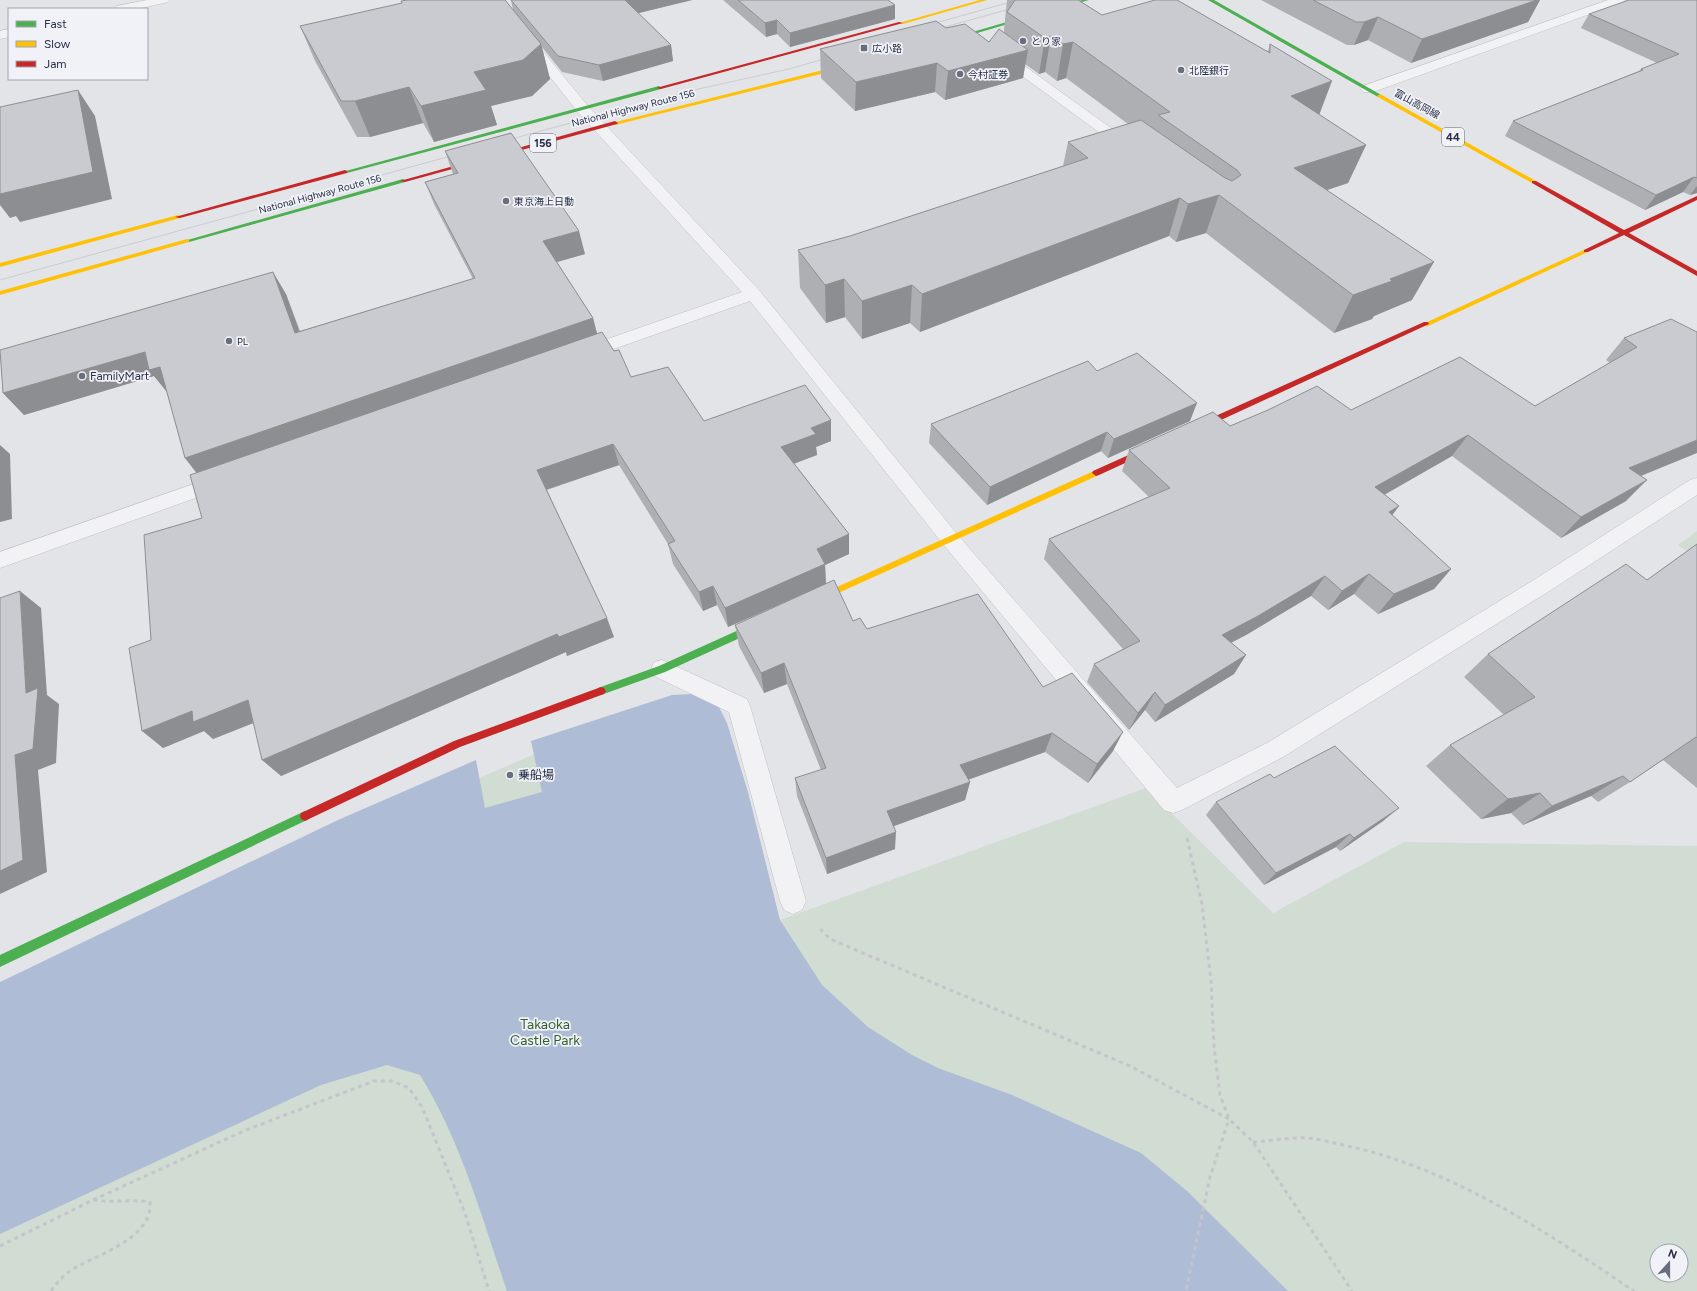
<svg xmlns="http://www.w3.org/2000/svg" width="1697" height="1291" font-family="Figtree,'Noto Sans JP',sans-serif">
<style>
.green{fill:#d1dcd2;fill-rule:evenodd}
.water{fill:#aebcd6}
.lines{fill:none;stroke-linecap:round;stroke-linejoin:round}
.street-casing{stroke:#c0c1c6;stroke-width:1}
.path{stroke:#c4c5cb;stroke-width:3;stroke-dasharray:4 4;stroke-linecap:butt}
.street{fill:#f2f2f4;fill-rule:evenodd}
.fast{fill:#4caf50;fill-rule:evenodd}
.slow{fill:#ffc107;fill-rule:evenodd}
.jam{fill:#c62828;fill-rule:evenodd}
.tram{stroke:#cbccd0;stroke-width:1}
.wall{fill:#aeafb3}
.shaded-wall{fill:#8d8e92}
.building{fill:#cacbd0;stroke:#8d8e92}
.poi-dot{fill:#696e7d;stroke:#f0f2f8;stroke-width:1.5}
.labels{text-anchor:middle;dominant-baseline:central;stroke-width:3.5;stroke-linejoin:round;paint-order:stroke}
.far-poi-label{font-size:10px;fill:#272e44;stroke:#f0f2f8;text-anchor:start}
.far-street-label{font-size:10px;fill:#272e44;stroke:#f0f2f8}
.shield{fill:#f0f2f8;stroke:#63697a;stroke-width:1}
.shield-label{font-size:11px;font-weight:bold;fill:#272e44}
.poi-label{font-size:12px;fill:#272e44;stroke:#f0f2f8;text-anchor:start}
.near-park-label{font-size:14px;fill:#356132;stroke:#f0f2f8}
</style>
<rect width="100%" height="100%" fill="#e3e4e8"/>
<path class="green" d="M1697,531V559L1678,545Z
M693,694L780,920L1146,788L1273,913L1404,842L1697,846V1291H0V984L672,695ZM1657,1251H1681V1275H1657Z"/>
<path class="water" d="M693,694L708,697L719,707L727,723L748,792L780,920L822,985L868,1027L912,1055L938,1068L1012,1095L1141,1153L1187,1191L1288,1291H507C482,1218 461,1141 420,1075L387,1065L321,1085L0,1234V982L338,820L476,760L485,808L542,792L531,741L672,695Z"/>
<g class="lines">
<g class="street-casing">
<path id="street" d="M147,0H170L168,2L138,9H115L117,6Z
M489,0H501L587,105L759,290L957,534L1177,788L1267,743L1537,578L1690,480L1697,478V495L1551,590L1283,757L1182,810L1173,813L1164,810L943,544L750,301L588,358L582,360L576,358L573,354L576,350L742,292L577,111Z
M1608,0H1625L1623,2L1373,92H1363L1361,89L1363,86Z
M9,29V37L0,39V31Z
M1000,50L1004,51L1136,146L1138,149L1136,152L1131,153L1126,152L996,57L994,54L996,51Z
M222,474L229,476L232,481L229,486L0,568V552Z
M662,660L747,699L750,706L806,901L802,910L793,914L784,910L780,901L729,712L654,676L651,669L654,662Z"/>
</g>
<path class="path" d="M1187,838L1202,904L1211,981L1214,1047L1220,1095L1229,1119L1253,1142L1352,1291
M820,929L830,939L1130,1066L1229,1119L1210,1177L1186,1291
M1253,1142C1271,1141 1289,1137 1307,1138C1322,1139 1337,1144 1352,1147C1456,1171 1546,1232 1634,1291
M0,1246L93,1200L246,1130L374,1081H392L409,1088L422,1107L465,1213L489,1291
M51,1291C56,1284 61,1278 67,1273C92,1255 153,1241 150,1202C131,1199 112,1203 93,1200"/>
<use href="#street" class="street"/>
<path class="fast" d="M1082,0H1089L950,41L945,40Z
M1208,0H1214L1383,96L1378,97Z
M659,86L662,88L661,89L347,173L342,172Z
M403,179L405,180V182L189,242L184,241Z
M763,619L766,620L767,623L766,626L665,672L601,695L598,694L596,691L598,688L659,666Z
M305,811L309,813L310,816L309,819L0,967V955Z"/>
<path class="slow" d="M980,0H987L903,24L899,23Z
M851,63L854,65L853,66L615,125L612,123Z
M1380,94L1536,181L1537,182L1532,183L1378,97L1377,96Z
M178,215L181,217L180,218L0,267V263Z
M187,239L189,240V242L0,295V291Z
M1586,249L1588,250V252L1428,326H1424L1423,324Z
M1096,470L1100,473L1099,475L814,604H808L807,602L808,600Z"/>
<path class="jam" d="M899,22L903,23L661,89L656,88Z
M615,121L618,123L617,124L405,182L400,181Z
M345,170L347,171V173L180,218L175,217Z
M1532,181H1536L1624,230L1697,196V200L1629,233L1697,271V276L1624,235L1588,252H1584V250L1619,233L1532,183Z
M1424,322H1428L1429,324L1195,432L1192,433L1188,430L1189,428Z
M1153,444L1156,445L1157,447L1156,449L1099,475L1096,476L1092,473L1093,471Z
M601,687L604,688L606,691L604,694L460,747L309,819L305,821L301,819L300,816L301,813L454,741Z"/>
<path class="tram" d="M928,25L1018,0
M934,30L1017,7
M504,141L685,92L789,69L831,57
M0,280L458,154"/>
</g>
<path class="wall" d="M511,0H692L638,13L671,45L673,61L603,81L562,72L542,47L550,79L532,96L491,106L497,125L434,142L423,123L370,137H357L315,61L300,26L402,4L401,1L513,10Z
M723,0H888L895,5V19L790,47L777,34L766,37Z
M1007,0H1078L1102,15L1268,51L1270,44L1319,115L1366,145L1348,183L1327,190L1412,300L1374,316L1372,319L1334,333L1206,233L1176,242L1169,236L920,332L910,323L862,339L845,317L826,323L800,288L798,250L850,236L1063,166L1068,142L1128,124L1066,78L1057,81L1045,72L1039,74L1025,64L1023,78L945,100L935,92L855,111L821,78L820,49L946,28L989,42L1004,33V30Z
M1261,0H1540L1528,22L1411,63L1368,40L1354,45H1347Z
M1697,0V193L1690,195L1683,192L1645,210L1505,136L1513,121L1639,71L1641,69L1657,63L1581,28L1589,14Z
M445,151L585,254L557,262L593,318L597,334L631,377L704,421L831,441L816,447L817,455L794,463L849,534V554L825,565L826,584L728,627L717,605L703,611L673,564L668,544L619,465L547,490L614,637L567,656L566,652L281,776L253,723L213,739L204,731L163,748L151,640L202,518L197,473L185,458L167,392L154,376L24,415L3,393L286,294L300,331L473,279L434,204L425,182L453,174Z
M1671,319L1641,476L1626,501L1561,538L1452,456L1384,495L1399,506L1392,515L1451,569L1434,589L1378,614L1354,594L1328,610L1311,596L1246,635L1231,643L1246,655L1234,674L1155,722L1145,710L1129,730L1087,682L1094,664L1123,649L1044,559L1049,539L1149,497L1122,471L1129,450L1230,426L1351,410L1535,406L1610,363L1606,360L1624,338Z
M1097,371L1190,421L1108,458L1101,451L987,505L929,443L931,424Z
M1697,544V788L1663,760L1630,782L1598,802L1591,796L1523,825L1511,813L1481,819L1426,766L1450,745L1504,715L1464,677L1488,654L1647,580Z
M853,621L867,629L1043,687L1113,751L1088,783L1045,752L968,780L970,782L965,800L894,826L895,849L827,874L797,796L795,778L821,770L787,684L764,693L739,646L735,625Z
M1274,778L1383,821L1340,851L1336,847L1264,885L1206,815L1216,802Z"/>
<path class="shaded-wall" d="M625,0H692L627,16Z
M1537,0H1540L1528,22L1411,63L1422,39Z
M895,5V19L790,47V33Z
M1378,17L1368,40L1354,45L1364,22Z
M777,20V34L766,37L765,23Z
M1051,36L1045,72L1039,74L1045,38Z
M1073,42L1066,78L1057,81L1063,44Z
M541,44L550,79L532,96L491,106L497,125L434,142L421,106L474,72Z
M671,45L673,61L603,81L599,65Z
M1028,50L1023,78L945,100L948,71Z
M937,63L935,92L855,111L856,82Z
M1332,81L1318,118L1291,96Z
M409,87L423,123L370,137L355,101Z
M78,90L95,116L112,199L20,222L16,216L10,218L0,205V191Z
M1366,145L1348,183L1279,206L1294,168Z
M1694,177L1683,192L1645,210L1656,195Z
M1697,186V193L1690,195Z
M1219,195L1206,233L1176,242L1188,204Z
M1180,198L1169,236L920,332L922,294Z
M579,231L585,254L550,264L543,241Z
M1434,262L1412,300L1374,316L1372,319L1334,333L1353,295L1390,279Z
M273,272L286,294L308,355L295,333Z
M844,279L845,317L826,323L825,285Z
M912,285L910,323L862,339V301Z
M593,318L599,341L202,480L185,458Z
M145,352L160,367L167,392L154,376L24,415L3,393Z
M1197,403L1190,421L1108,458L1114,439Z
M831,420V441L816,447L817,455L783,468L781,447L811,428Z
M1107,432L1101,451L987,505L990,487Z
M1468,435L1452,456L1361,508L1375,487Z
M1697,440V453L1609,489L1629,468Z
M613,444L619,465L545,490L537,470Z
M0,445L10,454L12,519L0,522Z
M1647,480L1626,501L1561,538L1581,517Z
M1399,506L1384,526L1389,512Z
M849,534V554L825,565L826,584L728,627L725,608L817,549Z
M1451,569L1434,589L1378,614L1394,594Z
M1369,574L1354,594L1328,610L1342,591Z
M1325,576L1311,596L1246,635L1211,653L1222,635Z
M713,586L717,605L703,611L699,592Z
M20,591L41,608L47,695L59,704L56,763L38,770L47,872L0,894V871L15,755L26,693Z
M607,618L614,637L567,656L566,652L281,776L262,760L557,634Z
M1246,655L1234,674L1155,722L1165,705Z
M784,663L787,684L764,693L761,673Z
M1155,692L1145,710L1129,730L1138,713Z
M248,700L266,718L213,739L204,731L163,748L142,731L192,711Z
M1123,732L1113,751L1088,783L1097,764Z
M1052,733L1045,752L956,784L960,765Z
M1623,776L1591,796L1523,825L1552,806Z
M970,782L965,800L886,829L887,811Z
M1540,793L1511,813L1481,819L1508,799Z
M1399,808L1383,821L1340,851L1354,838Z
M896,832L895,849L827,874L826,858Z
M1350,834L1336,847L1264,885L1276,873Z"/>
<path class="building" d="M408,0H505L541,44L523,60L474,72L486,90L421,106L409,87L355,101H341L300,26L402,3L401,1Z
M511,0H627H625L671,45L599,65L558,56Z
M738,0H888L895,5L790,33L777,20L765,23Z
M1015,0H1078L1102,15L1155,0H1177L1270,53V44L1332,81L1291,96L1366,145L1294,168L1434,262L1390,279L1392,281L1353,295L1219,195L1188,204L1180,198L922,294L912,285L862,301L844,279L825,285L798,250L850,236L1088,158L1068,142L1141,120L1225,178L1232,181L1241,175L1237,170L1158,115L1170,112L1073,42L1063,44L1051,36L1045,38L1007,12Z
M1313,0H1537L1422,39L1378,17L1364,22H1356Z
M1629,0H1697V178L1694,177L1656,195L1513,121L1643,70L1641,69L1679,54L1589,14Z
M936,21L946,28L965,24L989,42L999,29L1028,50L948,71L937,63L856,82L820,49Z
M78,90L93,172L0,194V107Z
M511,133L579,231L543,241L593,318L185,458L160,367L149,370L145,352L3,393L0,350L273,272L295,333L475,278L425,182L458,173L445,151Z
M1671,319L1697,332V440L1629,468L1647,480L1581,517L1468,435L1375,487L1399,506L1389,512L1451,569L1394,594L1369,574L1342,591L1325,576L1258,616L1222,635L1246,655L1165,705L1155,692L1138,713L1094,664L1140,641L1049,539L1170,488L1129,450L1213,412L1230,426L1268,410L1317,386L1351,410L1460,357L1535,406L1637,347L1624,338Z
M602,332L614,351L619,350L631,377L668,367L704,421L805,385L831,420L811,428L816,434L781,447L849,534L817,549L825,564L725,608L713,586L699,592L668,544L675,541L613,444L537,470L607,618L559,637L557,634L262,760L248,700L193,722L192,711L142,731L129,648L151,640L144,535L202,518L190,475Z
M1137,353L1197,403L1114,439L1107,432L990,487L931,424L1088,361L1097,371Z
M1697,544V738L1696,737L1630,782L1623,776L1552,806L1540,793L1508,799L1450,745L1535,697L1488,654L1626,564L1647,580Z
M834,580L853,621L860,618L867,629L978,594L1043,687L1072,673L1123,732L1097,764L1052,733L960,765L970,782L887,811L896,832L826,858L795,778L826,768L784,663L761,673L735,625Z
M20,591L26,693L38,688L33,749L15,755L23,860L0,871V598Z
M1335,746L1399,808L1354,838L1350,834L1276,873L1216,802L1270,774L1274,778Z"/>
<g class="poi-dot">
<circle cx="1023" cy="41" r="4"/>
<rect x="860" y="44" width="8" height="8" rx="2"/>
<circle cx="1181" cy="70" r="4"/>
<circle cx="960" cy="74" r="4"/>
<circle cx="506" cy="201" r="4"/>
<circle cx="229" cy="341" r="4"/>
<circle cx="82" cy="376" r="4"/>
<circle cx="510" cy="775" r="4"/>
</g>
<g class="labels">
<g class="far-poi-label">
<text x="1031" y="41">とり家</text>
<text x="872" y="48">広小路</text>
<text x="1189" y="70">北陸銀行</text>
<text x="968" y="74">今村証券</text>
<text x="514" y="201">東京海上日動</text>
<text x="237" y="341">PL</text>
</g>
<g class="far-street-label">
<text transform="translate(1417 104) rotate(29)">富山高岡線</text>
<text transform="translate(633 108) rotate(-14)">National Highway Route 156</text>
<text transform="translate(320 194) rotate(-15)">National Highway Route 156</text>
</g>
<g class="shield">
<rect x="1442" y="128" width="22" height="18" rx="3"/>
<rect x="530" y="134" width="26" height="18" rx="3"/>
</g>
<g class="shield-label">
<text x="1453" y="137">44</text>
<text x="543" y="143">156</text>
</g>
<g class="poi-label">
<text x="90" y="376">FamilyMart</text>
<text x="518" y="775">乗船場</text>
</g>
<g class="near-park-label">
<text x="545" y="1024">Takaoka<tspan x="545" dy="16">Castle Park</tspan></text>
</g>
</g>
<rect x="8" y="8" width="140" height="72" fill="#f0f2f8" stroke="#a0a4b0"/>
<rect x="16" y="21" width="20" height="6" fill="#4caf50" stroke="#a0a4b0"/>
<text x="44" y="28" font-size="12" fill="#272e44">Fast</text>
<rect x="16" y="41" width="20" height="6" fill="#ffc107" stroke="#a0a4b0"/>
<text x="44" y="48" font-size="12" fill="#272e44">Slow</text>
<rect x="16" y="61" width="20" height="6" fill="#c62828" stroke="#a0a4b0"/>
<text x="44" y="68" font-size="12" fill="#272e44">Jam</text>
<g transform="translate(1669 1263) rotate(21)"><circle r="19" fill="#f0f2f8" stroke="#a0a4b0"/>
<path d="M0-3L7 15L0 10L-7 15Z" fill="#696e7d"/>
<text y="-6" font-size="11" font-weight="bold" text-anchor="middle" fill="#272e44">N</text>
</g>
</svg>
